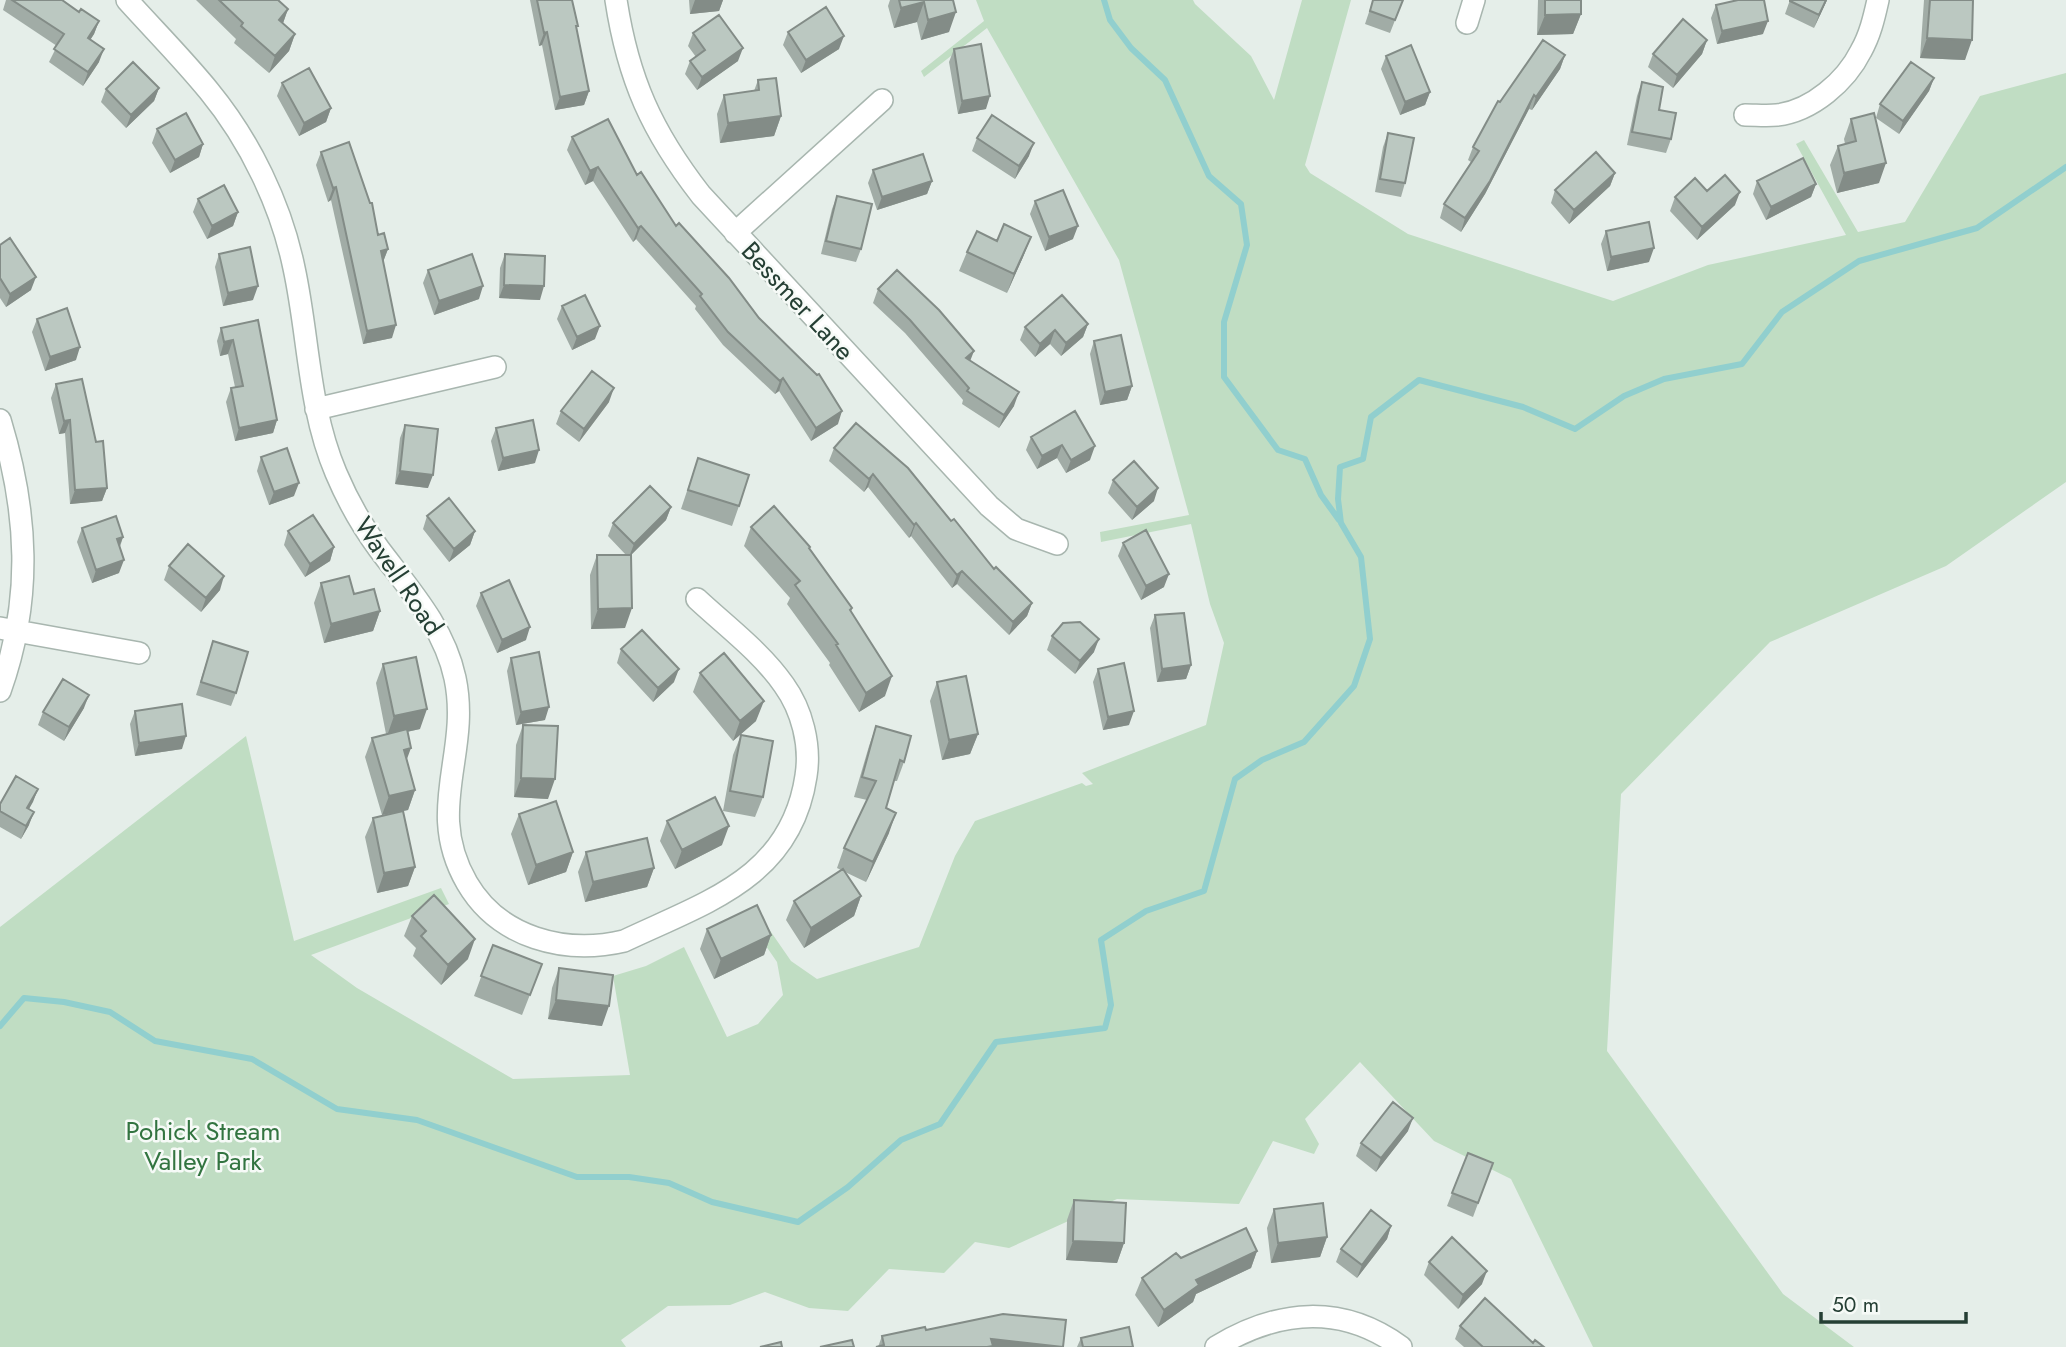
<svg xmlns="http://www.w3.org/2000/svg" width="2066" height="1347" font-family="Jost,sans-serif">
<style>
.green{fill:#c0ddc3}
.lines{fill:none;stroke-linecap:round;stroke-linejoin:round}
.stream{stroke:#91cfce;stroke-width:6}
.street-casing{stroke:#a8b6af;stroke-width:24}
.street{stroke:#fff;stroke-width:21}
.wall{fill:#a1aca6}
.shaded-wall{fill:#838c87}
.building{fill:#bbc8c1;stroke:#838c87;stroke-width:2}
.labels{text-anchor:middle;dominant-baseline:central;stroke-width:5;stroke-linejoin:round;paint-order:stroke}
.street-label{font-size:26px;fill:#253f34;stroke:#f6faf7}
.park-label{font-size:26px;fill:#327440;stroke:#f6faf7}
</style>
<rect width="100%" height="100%" fill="#e5eee9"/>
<path class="green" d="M976,0H1193L1195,4L1251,56L1274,100L1302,0H1351L1305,165L1310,173L1408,234L1613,301L1708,265L1846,235L1796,144L1804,140L1858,232L1905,222L1980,96L2066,73V482L1946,566L1770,642L1621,794L1607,1051L1783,1294L1854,1347H1593L1511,1179L1434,1141L1360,1062L1305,1119L1319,1144L1314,1154L1273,1141L1239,1204L1117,1199L1009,1248L975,1242L944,1273L889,1269L848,1311L809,1308L765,1292L730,1305L668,1306L621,1340L626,1347H0V927L246,736L294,941L441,888L449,904L311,955L357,988L513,1079L630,1075L613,976L646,966L684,947L727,1037L758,1024L783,995L777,962L744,914L755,909L791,961L817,979L919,947L955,856L975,821L1082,783L1086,786L1093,784L1082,773L1206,725L1224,643L1210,604L1191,524L1101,542L1100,532L1189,515L1119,260L987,28L924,77L921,71L984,21Z"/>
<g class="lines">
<path class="stream" d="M1104,0L1110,20L1131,48L1165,80L1209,176L1241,204L1247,245L1224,322V377L1278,450L1305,459L1321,495L1339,520
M0,1026L24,998L64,1002L110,1012L155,1041L252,1059L337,1109L417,1120L577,1177H629L669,1183L712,1202L798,1222L848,1187L901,1140L940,1124L996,1042L1105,1028L1111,1005L1101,940L1146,911L1204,891L1235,779L1262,760L1304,742L1354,686L1370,639L1361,557L1341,523L1338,499L1340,467L1363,459L1371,417L1419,380L1523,407L1575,429L1624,396L1664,379L1742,364L1782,312L1859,261L1977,228L2066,167"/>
<g class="street-casing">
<path id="street" d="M127,0C154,30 183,59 209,91C250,141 281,205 294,268C309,337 308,407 336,473C347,499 362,526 379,549C409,589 444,627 455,678C471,754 424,809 467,883C499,938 565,955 624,941C706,902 791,878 806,776C811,745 802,710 784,685C761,652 726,626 697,599
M616,0C628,79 652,132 701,195L989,506L1016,529L1057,544
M1467,23L1474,0
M1745,115C1756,115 1767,116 1777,115C1812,111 1846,81 1861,51C1870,35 1874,18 1878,0
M735,233L882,100
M316,409L495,367
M0,420C28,512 33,599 0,691
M0,628L139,653
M1216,1347C1277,1310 1341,1303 1401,1347"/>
</g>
<use href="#street" class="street"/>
</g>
<path class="wall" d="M6,0H62L79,12L99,21L94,34L90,40L99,62L83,86L49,62L57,46L3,10Z
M196,0H278L288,9L283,23L295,34L289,51L269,73L234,43L236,39Z
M530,0H572L576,29L589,91L584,105L555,110L542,45L539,46Z
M689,0H723L719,11L690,14Z
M890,0H953L949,32L921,40L917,22L894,28L888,6Z
M1373,0H1403L1390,33L1365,24Z
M1538,0H1581V14L1573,34L1537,35Z
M1790,0H1827L1814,28L1785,14Z
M1924,0H1973L1965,60L1920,58Z
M1716,5L1763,34L1717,44L1711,18Z
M788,32L839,49L801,73L783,45Z
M693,33L738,61L697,90L685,74L690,61L696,57L688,46Z
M1707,40L1702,54L1673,88L1648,67L1653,54Z
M954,49L986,109L958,114L949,62Z
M1565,55L1560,69L1532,110L1529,109L1485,194L1461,232L1440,218L1444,204L1471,162L1468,160L1473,147L1500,102Z
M1386,56L1430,92L1425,105L1400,115L1381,69Z
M1934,78L1929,91L1899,134L1876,118L1880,104Z
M758,80L781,116L774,136L720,143L717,114L724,95L754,91Z
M1642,82L1659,110L1671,139L1666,153L1627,145L1637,96Z
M282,83L331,108L326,122L299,136L277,96Z
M159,88L154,101L126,128L101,102L106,89Z
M1851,119L1879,183L1837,193L1830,165L1838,146L1845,144L1844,139Z
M157,129L203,144L199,157L170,173L152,143Z
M1388,133L1405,183L1401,197L1375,192L1383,147Z
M572,137L637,175L676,226L838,424L811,441L779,391L775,394L723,345L695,309L696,306L636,239L633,242L593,181L585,185L567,150Z
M977,138L1029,156L1015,179L972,151Z
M321,152L388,249L383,262L392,338L363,344L331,200L328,202L316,165Z
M873,170L932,181L927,194L877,210L868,183Z
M1615,173L1610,186L1569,224L1551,203L1555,190Z
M1757,181L1816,184L1811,197L1766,220L1753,194Z
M1707,191L1735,205L1697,240L1670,211L1675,197Z
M837,196L861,249L856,262L821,254L832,209Z
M198,199L238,212L233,226L207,239L193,212Z
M1035,201L1073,239L1045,251L1030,214Z
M1606,231L1649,262L1607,271L1601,244Z
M1031,237L1023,257L1007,293L959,271L967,252L997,241Z
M0,245L31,290L6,307L0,298Z
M219,254L253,300L223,306L215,267Z
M505,254L540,300L499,298L500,268Z
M428,270L479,299L434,315L423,283Z
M878,289L970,361L1014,406L999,428L962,404L963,400L905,333L873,303Z
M562,306L595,339L572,350L557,319Z
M37,319L76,360L45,371L32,332Z
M258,320L277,420L273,433L235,441L226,402L231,388L235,387L228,354L220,356L217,341L221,328Z
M1088,324L1083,337L1061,356L1050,344L1035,357L1020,340L1025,327Z
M1094,341L1132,386L1127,400L1100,405L1090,354Z
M56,384L96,442L107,488L102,501L70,504L65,433L59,434L51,398Z
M609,402L579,442L556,424L561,411Z
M1075,411L1090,460L1066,473L1057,458L1037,469L1026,450L1031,437Z
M405,425L428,488L395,484L400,438Z
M496,428L535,463L498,471L491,441Z
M834,448L951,521L994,569L1032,603L1027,616L1009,635L957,584L952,588L911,536L909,538L868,487L864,492L829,461Z
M261,457L294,496L269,505L257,471Z
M698,458L739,506L732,526L681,509Z
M1113,480L1154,501L1132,520L1108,493Z
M671,507L666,520L631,555L625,628L591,629L590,575L597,555H626L608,536L613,523Z
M427,516L475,531L470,545L449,562L423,529Z
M751,527L810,549L852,608L851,612L885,696L859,712L829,665L830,663L787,604L790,598L744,546Z
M82,528L123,537L120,547L119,573L92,583L77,542Z
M288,531L334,547L330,561L305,577L284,545Z
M1123,543L1164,587L1141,600L1118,556Z
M169,566L220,590L201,612L164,580Z
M321,583L354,594L380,611L373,631L324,643L314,603Z
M481,593L526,640L497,653L476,606Z
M1155,615L1191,665L1186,679L1157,682L1150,628Z
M1052,636L1094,652L1075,674L1047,650Z
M213,641L236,693L231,706L196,695Z
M621,649L674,682L653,702L617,663Z
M511,658L545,720L516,725L507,671Z
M383,664L420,729L407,732V760L415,790L408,810L382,815L365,757L372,738L386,734L376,683Z
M1098,669L1129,725L1103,730L1093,682Z
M700,673L756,721L733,741L693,692Z
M937,682L978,734L970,754L942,760L930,701Z
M84,708L64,741L38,725L43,712Z
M135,711L182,749L135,756L130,724Z
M523,725L548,799L514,797L516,745Z
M876,726L904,762L897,781H894L886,808L889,833L866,882L845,872L861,896L854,916L804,948L786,920L794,901L841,870L837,868L844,848L867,800L854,797L869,746Z
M741,735L763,797L755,817L723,811L733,755Z
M38,789L29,809V825L21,839L0,827V804Z
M519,814L573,852L566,872L528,885L511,834Z
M373,818L415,867L408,886L377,893L365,837Z
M667,821L722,845L675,869L660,841Z
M586,852L654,868L647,887L585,902L578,872Z
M412,916L468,959L441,985L413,956L416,948L404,936Z
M707,929L771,935L764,955L714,979L700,949Z
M493,945L542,964L522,1015L474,996Z
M559,968L602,1026L548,1019L552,988Z
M1408,1131L1376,1172L1356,1156L1361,1143Z
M1468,1153L1493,1163L1473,1217L1447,1206Z
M1074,1200L1124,1243L1117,1263L1066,1260L1067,1220Z
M1274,1209L1327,1237L1320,1257L1271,1263L1267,1228Z
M1391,1226L1387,1239L1357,1278L1336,1262L1341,1249Z
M1257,1251L1251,1268L1196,1294L1193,1302L1158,1327L1135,1295L1142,1278L1181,1258Z
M1429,1262L1482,1284L1458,1309L1424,1275Z
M1003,1314L878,1347L882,1336L926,1330Z
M1460,1326L1533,1343L1544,1347H1464L1455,1339Z
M1081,1338L1133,1347H1077Z"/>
<path class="shaded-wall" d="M695,0H723L719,11L690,14Z
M1826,0H1827L1814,28L1819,15Z
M924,2L917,22L894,28L901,8Z
M288,9L282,26L279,20Z
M956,12L949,32L921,40L928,20Z
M1581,14L1573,34L1537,35L1545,15Z
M99,21L94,34L83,51L88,38Z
M1768,21L1763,34L1717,44L1722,31Z
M547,32L542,45L539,46L544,33Z
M295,34L289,51L269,73L275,56Z
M844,36L839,49L801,73L806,60Z
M1927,38L1972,40L1965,60L1920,58Z
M1707,40L1702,54L1673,88L1677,75Z
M743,48L738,61L697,90L702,77Z
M104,49L99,62L83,86L88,72Z
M1565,55L1560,69L1532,110L1536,97Z
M1934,78L1929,91L1899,134L1903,121Z
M159,88L154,101L126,128L131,115Z
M589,91L584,105L555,110L560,97Z
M1430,92L1425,105L1400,115L1405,102Z
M1534,95L1529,109L1485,194L1461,232L1465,218Z
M990,96L986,109L958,114L962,101Z
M331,108L326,122L299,136L304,123Z
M781,116L774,136L720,143L728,123Z
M1034,143L1029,156L1015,179L1019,166Z
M203,144L199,157L170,173L175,160Z
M1886,163L1879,183L1837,193L1844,173Z
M598,167L593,181L585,185L590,171Z
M1615,173L1610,186L1569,224L1574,210Z
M932,181L927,194L877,210L882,197Z
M1816,184L1811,197L1766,220L1771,207Z
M336,187L331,200L328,202L333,188Z
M1740,192L1735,205L1697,240L1702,227Z
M238,212L233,226L207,239L212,226Z
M641,226L636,239L633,242L638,228Z
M1078,226L1073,239L1045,251L1049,237Z
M1031,237L1023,257L1007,293L1014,274Z
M1654,248L1649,262L1607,271L1611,257Z
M388,249L383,262L381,251Z
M36,277L31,290L6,307L10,294Z
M504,285L544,286L540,300L499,298Z
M258,286L253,300L223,306L228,293Z
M483,286L479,299L434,315L439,301Z
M1088,324L1083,337L1061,356L1066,343Z
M396,325L392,338L363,344L367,331Z
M600,326L595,339L572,350L577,337Z
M1055,330L1050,344L1035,357L1040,344Z
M233,340L228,354L220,356L224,342Z
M80,347L76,360L45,371L50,357Z
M974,351L969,364L966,358Z
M783,378L779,391L775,394L780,381Z
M1132,386L1127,400L1100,405L1105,392Z
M614,388L609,402L579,442L584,429Z
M1019,392L1014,406L999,428L1004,415Z
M842,411L838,424L811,441L816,428Z
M70,420L65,433L59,434L64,421Z
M277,420L273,433L235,441L239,428Z
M1062,445L1057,458L1037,469L1042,456Z
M1095,446L1090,460L1066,473L1071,460Z
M539,450L535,463L498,471L503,458Z
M400,471L433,475L428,488L395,484Z
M873,474L868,487L864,492L869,479Z
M299,483L294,496L269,505L274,492Z
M107,488L102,501L70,504L75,490Z
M1158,488L1154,501L1132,520L1137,507Z
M671,507L666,520L629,557L634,544Z
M916,523L911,536L909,538L914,525Z
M475,531L470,545L449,562L454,549Z
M123,537L118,550L117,539Z
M334,547L330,561L305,577L310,564Z
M124,560L119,573L92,583L96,570Z
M962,571L957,584L952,588L957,575Z
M1169,574L1164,587L1141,600L1146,586Z
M224,576L220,590L201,612L206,598Z
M1032,603L1027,616L1009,635L1013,622Z
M632,608L625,628L591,629L598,609Z
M380,611L373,631L324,643L331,624Z
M530,627L526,640L497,653L502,640Z
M1099,639L1094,652L1075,674L1080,661Z
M1191,665L1186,679L1157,682L1162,669Z
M679,669L674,682L653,702L658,688Z
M892,676L885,696L859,712L866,693Z
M89,695L84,708L64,741L69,727Z
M764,701L756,721L733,741L740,721Z
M549,707L545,720L516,725L521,712Z
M427,709L420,729L387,736L394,716Z
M1134,711L1129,725L1103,730L1108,717Z
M978,734L970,754L942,760L949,740Z
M186,736L182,749L135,756L139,743Z
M411,748L404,767V750Z
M521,778L555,779L548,799L514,797Z
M38,789L33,802L22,821L27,808Z
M415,790L408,810L382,815L389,796Z
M34,812L29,825L21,839L26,826Z
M896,813L889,833L866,882L873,862Z
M729,826L722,845L675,869L682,850Z
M573,852L566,872L528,885L536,865Z
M415,867L408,886L377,893L384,873Z
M654,868L647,887L585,902L593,882Z
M861,896L854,916L804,948L811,928Z
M771,935L764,955L714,979L721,959Z
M475,939L468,959L441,985L448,965Z
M556,1000L609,1006L602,1026L548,1019Z
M1413,1118L1408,1131L1376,1172L1381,1158Z
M1391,1226L1387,1239L1357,1278L1362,1265Z
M1327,1237L1320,1257L1271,1263L1278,1243Z
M1073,1241L1124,1243L1117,1263L1066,1260Z
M1257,1251L1251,1268L1196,1294L1193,1302L1158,1327L1164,1310L1196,1280Z
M1487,1271L1482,1284L1458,1309L1463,1295Z
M991,1339L1063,1347H987Z"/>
<path class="building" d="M12,0H62L79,12L81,9L99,21L88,38L104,49L88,72L54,49L64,34Z
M219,0H278L288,9L279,20L295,34L275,56L241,26L243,23Z
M537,0H572L578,26H576L589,91L560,97L547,32L544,33Z
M899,0H953L956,12L928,20L924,2L901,8Z
M1373,0H1403L1395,20L1370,11Z
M1545,0H1581V14L1545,15Z
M1738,0H1764L1768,21L1722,31L1716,5Z
M1790,0H1826L1819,15L1790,1Z
M1930,0H1973L1972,40L1927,38Z
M826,7L844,36L806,60L788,32Z
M719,15L743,48L702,77L690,61L705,50L693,33Z
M1683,19L1707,40L1677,75L1653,54Z
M1543,40L1565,55L1536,97L1534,95L1490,181L1465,218L1444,204L1479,151L1473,147L1498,101L1500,102Z
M981,44L990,96L962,101L954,49Z
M1411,45L1430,92L1405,102L1386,56Z
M133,62L159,88L131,115L106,89Z
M1911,62L1934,78L1903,121L1880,104Z
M309,68L331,108L304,123L282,83Z
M776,78L781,116L728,123L724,95L759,90L758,80Z
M1642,82L1663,87L1659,110L1676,113L1671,139L1632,132Z
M186,113L203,144L175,160L157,129Z
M1874,113L1886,163L1844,173L1838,146L1856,141L1851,119Z
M992,115L1034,143L1019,166L977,138Z
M608,119L637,175L641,172L676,226L679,223L729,278L759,318L817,375L819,374L842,411L816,428L783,378L780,381L728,332L700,296L702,294L641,226L638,228L598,167L590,171L572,137Z
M1388,133L1414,138L1405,183L1380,179Z
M349,142L370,203H372L378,235L384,233L388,249L381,251L396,325L367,331L336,187L333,188L321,152Z
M1596,152L1615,173L1574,210L1555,190Z
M923,154L932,181L882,197L873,170Z
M1803,158L1816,184L1771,207L1757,181Z
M1725,175L1740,192L1702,227L1675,197L1695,178L1707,191Z
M224,185L238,212L212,226L198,199Z
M1063,190L1078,226L1049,237L1035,201Z
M837,196L872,204L861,249L826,241Z
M1649,222L1654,248L1611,257L1606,231Z
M1004,224L1031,237L1014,274L967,252L977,231L997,241Z
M10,238L36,277L10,294L0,278V245Z
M250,247L258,286L228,293L219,254Z
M472,254L483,286L439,301L428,270Z
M505,254L545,256L544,286L504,285Z
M897,270L939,310L974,351L966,358L1019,392L1004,415L967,391L969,388L910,320L878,289Z
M585,295L600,326L577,337L562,306Z
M1062,295L1088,324L1066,343L1055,330L1040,344L1025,327Z
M67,308L80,347L50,357L37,319Z
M258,320L277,420L239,428L231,388L243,386L233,340L224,342L221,328Z
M1121,335L1132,386L1105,392L1094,341Z
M592,371L614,388L584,429L561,411Z
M82,379L96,442L103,441L107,488L75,490L70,420L64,421L56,384Z
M1075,411L1095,446L1071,460L1062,445L1042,456L1031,437Z
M533,420L539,450L503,458L496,428Z
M856,423L908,468L951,521L954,519L994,569L996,567L1032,603L1013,622L962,571L957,575L916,523L914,525L873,474L869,479L834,448Z
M405,425L438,429L433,475L400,471Z
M287,448L299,483L274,492L261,457Z
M698,458L749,475L739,506L688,490Z
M1134,461L1158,488L1137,507L1113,480Z
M650,486L671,507L634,544L613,523Z
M449,498L475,531L454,549L427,516Z
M774,506L810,547L809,548L852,608L850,610L892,676L866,693L836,645L838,644L795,585L800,581L751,527Z
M313,515L334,547L310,564L288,531Z
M116,516L123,537L117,539L124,560L96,570L82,528Z
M1146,530L1169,574L1146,586L1123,543Z
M188,544L224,576L206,598L169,566Z
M597,555H631L632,608L598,609Z
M349,576L354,594L374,589L380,611L331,624L321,583Z
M509,580L530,627L502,640L481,593Z
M1184,613L1191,665L1162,669L1155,615Z
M1080,622L1099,639L1080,661L1052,636L1063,623Z
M642,630L679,669L658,688L621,649Z
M213,641L248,652L236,693L201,682Z
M539,652L549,707L521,712L511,658Z
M724,653L764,701L740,721L700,673Z
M416,657L427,709L394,716L383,664Z
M1124,663L1134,711L1108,717L1098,669Z
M966,676L978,734L949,740L937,682Z
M63,679L89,695L69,727L43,712Z
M182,704L186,736L139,743L135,711Z
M523,725L558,726L555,779L521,778Z
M876,726L911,736L904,762L900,760L886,808L896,813L873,862L844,848L876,781L862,777Z
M407,729L411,748L404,750L415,790L389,796L372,738Z
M741,735L773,741L763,797L730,791Z
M16,776L38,789L27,808L34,812L26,826L0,811V804Z
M715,797L729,826L682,850L667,821Z
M556,801L573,852L536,865L519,814Z
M403,811L415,867L384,873L373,818Z
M647,838L654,868L593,882L586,852Z
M843,869L861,896L811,928L794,901Z
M434,895L475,939L448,965L421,936L426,931L412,916Z
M757,905L771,935L721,959L707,929Z
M493,945L542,964L530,995L481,976Z
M559,968L613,975L609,1006L556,1000Z
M1393,1102L1413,1118L1381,1158L1361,1143Z
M1468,1153L1493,1163L1478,1203L1452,1193Z
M1074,1200L1126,1203L1124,1243L1073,1241Z
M1323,1203L1327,1237L1278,1243L1274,1209Z
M1371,1210L1391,1226L1362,1265L1341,1249Z
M1246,1228L1257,1251L1196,1280L1199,1285L1164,1310L1142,1278L1176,1253L1181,1258Z
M1452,1237L1487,1271L1463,1295L1429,1262Z
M1485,1298L1533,1343L1535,1340L1544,1347H1483L1460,1326Z
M1003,1314L1066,1320L1063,1347L991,1339L993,1346L987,1347H876L884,1345L882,1336L925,1327L926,1330Z
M1129,1327L1133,1347H1083L1081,1338Z
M852,1340L854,1347H820Z
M781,1342L782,1347H760Z"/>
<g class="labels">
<g class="street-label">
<text transform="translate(798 301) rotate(47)">Bessmer Lane</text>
<text transform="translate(399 576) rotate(56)">Wavell Road</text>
</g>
<g class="park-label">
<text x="203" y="1131">Pohick Stream<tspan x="203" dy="30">Valley Park</tspan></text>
</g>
</g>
<path d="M1821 1312v10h145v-10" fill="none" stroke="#253f34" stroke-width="3.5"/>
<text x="1832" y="1312" font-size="21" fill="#253f34" stroke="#f6faf7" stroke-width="5" paint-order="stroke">50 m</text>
</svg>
